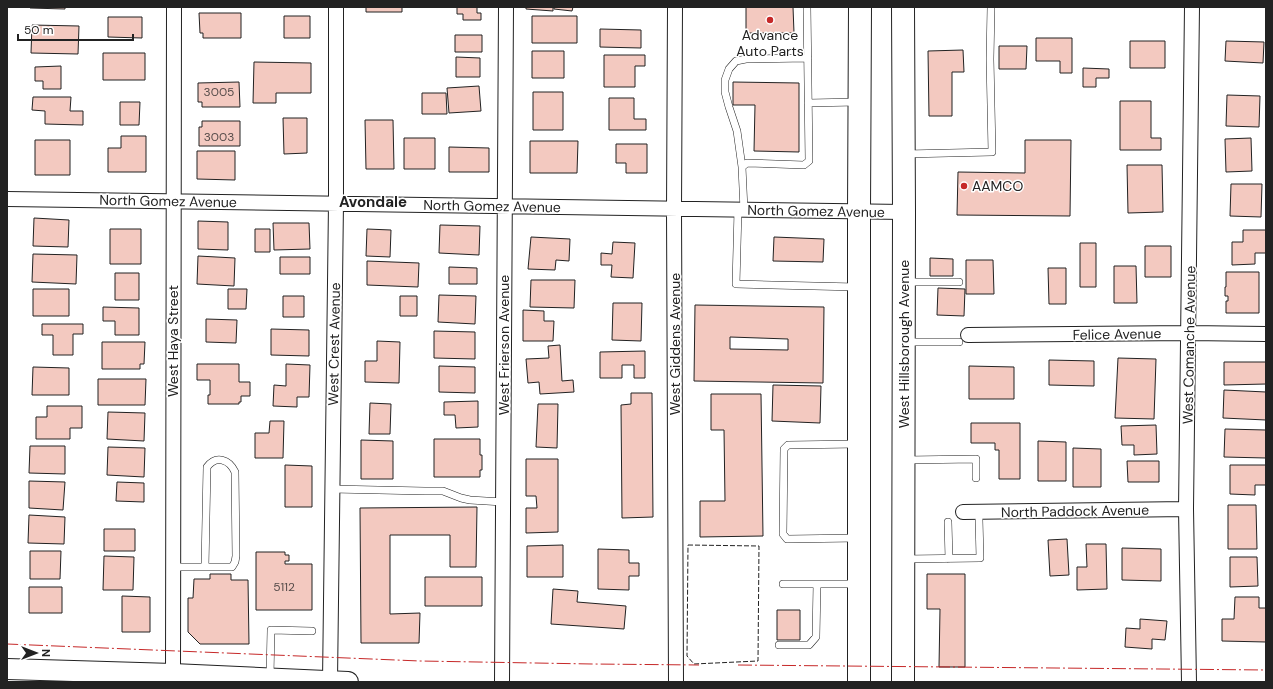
<svg xmlns="http://www.w3.org/2000/svg" width="1273" height="689" font-family="'DM Sans',sans-serif">
<style>
.building{fill:#f3c9c0;stroke:#222;fill-rule:evenodd}
.lines{fill:none;stroke-linecap:round;stroke-linejoin:round}
.lane-casing{stroke:#222;stroke-width:8}
.street-casing{stroke:#222;stroke-width:16}
.secondary-casing{stroke:#222;stroke-width:22}
.primary-casing{stroke:#222;stroke-width:24}
.lane{stroke:#fff;stroke-width:7}
.street{stroke:#fff;stroke-width:14}
.secondary{stroke:#fff;stroke-width:20}
.primary{stroke:#fff;stroke-width:22}
.fence{stroke:#222;stroke-width:1;stroke-dasharray:5 2;stroke-linecap:butt}
.power{stroke:#c62828;stroke-width:1;stroke-dasharray:14 3 2 3;stroke-linecap:butt}
.poi-dot{fill:#c62828;stroke:#fff;stroke-width:1.5}
.labels{text-anchor:middle;dominant-baseline:central;stroke-width:3;stroke-linejoin:round;paint-order:stroke}
.number-label{font-size:12px;fill:#564c4a}
.poi-label{font-size:14px;fill:#222;stroke:#fff}
.street-label{font-size:14px;fill:#222;stroke:#fff}
.neighbourhood-label{font-size:15px;font-weight:bold;fill:#222;stroke:#fff}
</style>
<rect width="100%" height="100%" fill="#fff"/>
<path class="building" d="M30,7H65V9L30,8Z
M366,7H402V12H366Z
M457,7H477V13H481V20H463V14H457Z
M526,7H553V11L526,9Z
M554,7H573L572,11L554,9Z
M746,7H793L794,33H746Z
M199,13H241V38H203V33H200Z
M284,16H310V38H284Z
M532,16H577V43H532Z
M108,17H142V38L108,37Z
M32,25L79,26L78,54L31,53Z
M600,29L641,30V48L600,47Z
M455,35H482V52H455Z
M1036,38H1072V73H1060V61H1036Z
M1130,41H1165V68H1130Z
M1226,41L1264,42L1263,63L1225,61Z
M999,46H1027L1026,69H999Z
M963,50L964,72H952V116H929L928,51Z
M532,51H564V78H532Z
M103,53H145V80H103Z
M604,55H645V66H635V87H604Z
M456,57L480,58V77H456Z
M254,62L311,63V93H276V103H253Z
M61,66V89H43V81H35V67Z
M1083,68L1109,69V78H1096V87H1083Z
M239,82L240,107H202V102H198V83Z
M733,82L799,83V152L754,151L755,105H733Z
M479,86L481,111L449,113L447,88Z
M533,92H563V130H533Z
M422,93H446L447,114H422Z
M1227,95L1260,96L1259,127L1226,126Z
M33,97H71L70,111H83V125L45,124V111L32,110Z
M609,98H634V119H646V130H609Z
M1120,101H1151V138H1161V150H1120Z
M120,102H140L139,125H120Z
M283,118H307V153L284,154Z
M365,120H393L394,169H366Z
M202,121H240V146H199V127H202Z
M121,136H146V172H108V148H121Z
M404,138H435V169H404Z
M1251,138L1252,171L1226,172L1225,139Z
M35,140H70V175H35Z
M1025,140H1071L1070,216L957,215L958,172L1025,173Z
M530,141H578L577,173H530Z
M616,144H647V173H626V163H616Z
M449,147L489,148V172H449Z
M197,151H235V180L197,179Z
M1127,165H1162L1163,212L1128,213Z
M1231,184H1262L1261,217L1230,216Z
M34,218L69,220L68,247L33,246Z
M198,221L228,222V250L198,249Z
M273,223H309L310,249L274,250Z
M440,225L480,226L479,255L439,253Z
M110,229H141V264H110Z
M255,229H270V252H255Z
M367,229L391,230L390,257L366,256Z
M1243,230H1266V253H1255V264L1232,265V242H1243Z
M531,237L570,239L569,261L556,260L555,270L528,269Z
M774,237L824,239L823,262L773,261Z
M613,242L635,243L633,278L611,277L612,265H601V253L612,254Z
M1080,243H1096V287H1080Z
M1145,246H1171V277H1145Z
M33,254L77,255L76,284L32,282Z
M198,256L235,258L234,286L197,284Z
M280,257H310V274H280Z
M930,258L953,259V276H930Z
M966,260H993L994,294H966Z
M367,261L419,263L418,287L367,285Z
M1114,266H1136L1137,303H1114Z
M449,267L477,268V284H449Z
M1048,268H1066V304H1049Z
M1226,272H1259V313H1226V301H1228V296H1225V287H1226Z
M115,273H139V300H115Z
M531,280H575L574,308L530,307Z
M938,288L965,289L964,316L937,315Z
M33,289H69V316H33Z
M228,289H247L246,309H228Z
M439,295L476,296L475,324L438,322Z
M283,296H304V317H283Z
M400,296H417V316H400Z
M613,303H642L641,341L612,340Z
M695,305L824,307L823,383L694,381ZM730,337L788,339V350L730,349Z
M103,307L139,308V335H115V321H103Z
M523,310L544,311V321H554L553,341H523Z
M206,319L237,320L236,343L206,342Z
M42,324H83V334H73V355H53V335H42Z
M271,329L309,330V356L271,355Z
M434,331L475,332V359L434,358Z
M377,341L400,342L399,383L365,382V361H377Z
M102,342H145L144,364H140V369H102Z
M560,345L562,381L573,380L574,392L540,394L539,382L528,383L526,359L549,358L548,346Z
M645,351V378H634V365H622V378H600V352Z
M1118,358L1156,359L1154,419L1115,418Z
M1049,360L1094,361V386L1049,385Z
M1224,362H1266V384L1224,385Z
M197,364H239V382H250V396H241V402H239V404H208V395H210V380H197Z
M286,364L310,365L309,397H297V407L273,406L274,385L286,386Z
M439,366L475,367V393L439,392Z
M969,366L1014,367V399H969Z
M33,367L69,368V395H32Z
M98,379H146L145,405H98Z
M773,385L821,386L820,423L772,421Z
M1224,390L1266,392V420L1223,418Z
M631,393H652L653,517L622,518L621,405L631,404Z
M711,394H761L763,536L700,537V501H725L724,430H711Z
M478,401V427L456,428L455,415H444V402Z
M370,403L391,404L390,434H369Z
M538,404H558L557,448L536,447Z
M47,406H82V428H70V439H36V417H47Z
M108,412L145,413L144,441L107,439Z
M270,421H284L283,458H255V433H269Z
M971,423H1020V479H999V450H995V443H971Z
M1156,425L1157,454L1134,455V445H1122L1121,426Z
M1225,429L1266,430V458L1224,457Z
M434,439H480V455H482V470H480V477H434Z
M361,440L393,441V479H361Z
M1038,441L1066,442V481H1038Z
M30,446H65V474L29,473Z
M108,447L145,448L144,477L107,475Z
M1073,448L1101,449V487H1073Z
M526,459H558V532L526,533V508H537L536,496H526Z
M1127,461H1159V482H1128Z
M285,465L312,466V507H285Z
M1230,465H1266V485H1255V495L1230,494Z
M29,481L65,482L63,510L29,508Z
M117,482L144,483V502L116,501Z
M1228,505H1256L1257,549H1228Z
M477,507L476,567H450V535H390V614L420,613L419,643H361L360,508Z
M29,515L65,517L64,544L28,543Z
M104,529H135V551H104Z
M1067,539L1069,575L1050,576L1048,540Z
M1086,544H1106L1107,589L1077,590V567H1087Z
M563,545V577H527V546Z
M1122,548L1161,549V581L1122,580Z
M598,549L629,550V563H639V576H629V590L598,589Z
M30,551H61L60,579H30Z
M256,552H285V555H289V561H285V564H312V610H256Z
M104,556L134,557L133,590H103Z
M1230,557H1257L1258,586L1230,587Z
M210,574H231V580H248L249,644H200L188,632V598H193L194,579H210Z
M927,574H965V667H939L940,609H927Z
M425,577H482V606H425Z
M29,587H62V613H29Z
M553,589L578,591L577,602L626,606L624,629L551,624Z
M122,596L150,597V632H122Z
M1235,597H1259V608H1266V642L1222,641V619H1234Z
M777,610H800V640H777Z
M1140,619L1167,621L1165,640L1152,639V649L1125,647L1126,628L1140,629Z"/>
<g class="lines">
<g class="lane-casing">
<path id="lane" d="M808,103L857,102
M906,154L992,152L990,59L991,7
M742,167L737,131L729,107L725,92V80L729,69L736,61L746,59L808,58
M738,210L736,284L856,287
M744,210L742,167L747,163L804,165L809,161L807,7
M905,282H959
M907,342H959
M906,460L976,459V478
M332,489L425,491H443L461,498L470,500L503,502
M948,522L949,559
M857,538L787,539L783,534L784,449L788,445L857,444
M905,559L980,558L979,519
M173,567H232L235,562L236,556L235,472C229,459 216,455 207,467L205,567
M783,584H857
M779,645H809L816,637L817,584
M270,676L271,630L312,631"/>
</g>
<g class="street-casing">
<path id="street" d="M675,7L674,210L676,682
M7,199L904,212
M968,335L1189,333L1266,334
M963,512L1186,509
M173,674L174,7
M330,681L336,203V7
M502,682L506,7
M1189,682L1186,509L1192,7"/>
</g>
<g class="secondary-casing">
<path id="secondary" d="M7,669L173,674L348,682"/>
</g>
<g class="primary-casing">
<path id="primary" d="M859,682V211L860,7
M903,682L904,212L903,7"/>
</g>
<use href="#lane" class="lane"/>
<use href="#street" class="street"/>
<use href="#secondary" class="secondary"/>
<use href="#primary" class="primary"/>
<path class="fence" d="M688,545L759,546L758,661L694,664L687,656Z"/>
<path class="power" d="M7,644L420,661L592,664L699,665
M738,665L1266,670"/>
</g>
<g class="poi-dot">
<circle cx="770" cy="20" r="4"/>
<circle cx="964" cy="186" r="4"/>
</g>
<g class="labels">
<g class="number-label">
<text x="219" y="92">3005</text>
<text x="219" y="137">3003</text>
<text x="284" y="587">5112</text>
</g>
<g class="poi-label">
<text x="770" y="35">Advance<tspan x="770" dy="16">Auto Parts</tspan></text>
<text x="972" y="186" text-anchor="start">AAMCO</text>
</g>
<g class="street-label">
<text transform="translate(168 201) rotate(1)">North Gomez Avenue</text>
<text transform="translate(492 206) rotate(1)">North Gomez Avenue</text>
<text transform="translate(816 211) rotate(1)">North Gomez Avenue</text>
<text transform="translate(1117 334) rotate(-1)">Felice Avenue</text>
<text transform="translate(173 341) rotate(-90)">West Haya Street</text>
<text transform="translate(334 344) rotate(-89)">West Crest Avenue</text>
<text transform="translate(675 344) rotate(-90)">West Giddens Avenue</text>
<text transform="translate(904 344) rotate(-90)">West Hillsborough Avenue</text>
<text transform="translate(504 345) rotate(-90)">West Frierson Avenue</text>
<text transform="translate(1189 345) rotate(-89)">West Comanche Avenue</text>
<text transform="translate(1075 511) rotate(-1)">North Paddock Avenue</text>
</g>
<g class="neighbourhood-label">
<text x="373" y="202">Avondale</text>
</g>
</g>
<rect width="1273" height="689" fill="none" stroke="#222222" stroke-width="16"/>
<g transform="translate(36 653) rotate(90)" stroke="#ffffff" stroke-width="3" paint-order="stroke">
<path d="M0-3L7 15L0 10L-7 15Z" fill="#222222"/>
<text y="-6" font-size="11" font-weight="bold" text-anchor="middle" fill="#222222">N</text>
</g>
<path d="M18 34v6h115v-6" fill="none" stroke="#222222" stroke-width="2"/>
<text x="24" y="34" font-size="12" fill="#222222" stroke="#ffffff" stroke-width="3" paint-order="stroke">50 m</text>
</svg>
